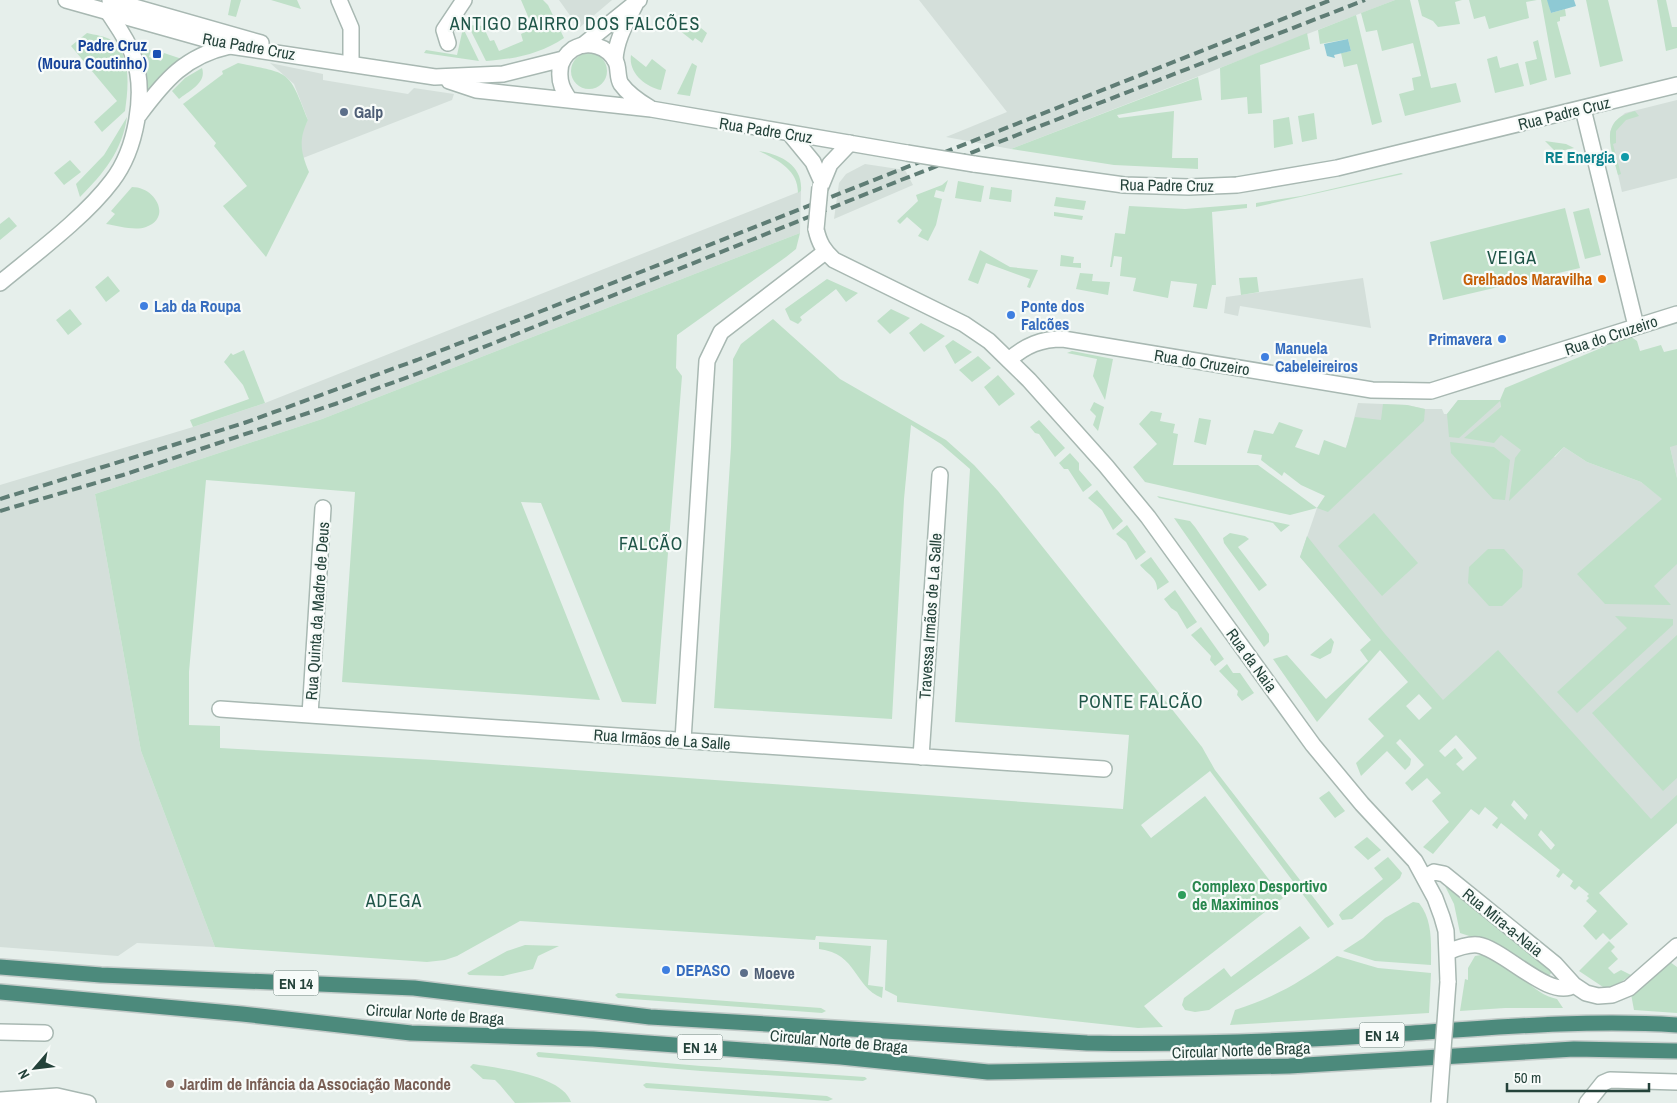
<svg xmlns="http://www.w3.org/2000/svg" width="1677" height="1103" font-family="'Archivo Narrow',sans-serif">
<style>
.built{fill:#d4dfda}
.green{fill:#bfe0c8;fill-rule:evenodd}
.water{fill:#8ec9d4}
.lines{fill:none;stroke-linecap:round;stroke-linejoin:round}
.minor-casing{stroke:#a8b8b2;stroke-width:18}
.tertiary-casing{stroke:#a8b8b2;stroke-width:18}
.trunk-casing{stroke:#c2cac8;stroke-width:18}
.minor{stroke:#fff;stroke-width:15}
.tertiary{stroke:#fff;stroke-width:15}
.trunk{stroke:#4c8a7c;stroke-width:15}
.rail{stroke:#5f7d75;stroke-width:4;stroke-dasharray:10 5;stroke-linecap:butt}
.tertiary-bridge-casing{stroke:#a8b8b2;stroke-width:18;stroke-linecap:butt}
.tertiary-bridge{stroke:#fff;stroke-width:15}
.transit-dot{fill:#1a4fb4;stroke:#f7fbf9;stroke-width:2}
.service-dot{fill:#5c6f8a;stroke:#f7fbf9;stroke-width:2}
.culture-dot{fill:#0f9aa8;stroke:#f7fbf9;stroke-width:2}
.food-dot{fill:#e8710a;stroke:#f7fbf9;stroke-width:2}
.shop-dot{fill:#3f7fe0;stroke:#f7fbf9;stroke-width:2}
.leisure-dot{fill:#2e9e5b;stroke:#f7fbf9;stroke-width:2}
.education-dot{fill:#8d6e63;stroke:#f7fbf9;stroke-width:2}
.labels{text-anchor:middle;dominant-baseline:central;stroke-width:4.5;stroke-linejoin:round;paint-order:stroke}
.shield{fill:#f7fbf9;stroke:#637a73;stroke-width:1}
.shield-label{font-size:15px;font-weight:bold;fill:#24423a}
.transit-label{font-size:16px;font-weight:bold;fill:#164399;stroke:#f7fbf9;text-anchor:end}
.street-label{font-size:16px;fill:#24423a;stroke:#f7fbf9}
.service-label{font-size:16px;font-weight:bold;fill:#4e5e75;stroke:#f7fbf9;text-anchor:start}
.culture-label{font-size:16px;font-weight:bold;fill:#0d838f;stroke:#f7fbf9;text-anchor:end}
.food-label{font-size:16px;font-weight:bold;fill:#c56008;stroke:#f7fbf9;text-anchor:end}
.shop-label{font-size:16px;font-weight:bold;fill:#366cbe;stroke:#f7fbf9;text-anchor:start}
.leisure-label{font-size:16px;font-weight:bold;fill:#27864d;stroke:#f7fbf9;text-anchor:start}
.education-label{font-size:16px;font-weight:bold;fill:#785e54;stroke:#f7fbf9;text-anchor:start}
.neighbourhood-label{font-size:18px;letter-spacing:1px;fill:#1f5548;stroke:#f7fbf9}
</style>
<rect width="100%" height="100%" fill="#e6efeb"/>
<path class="built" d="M559,0H612L579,28Z
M919,0H1395L1011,149L946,137L1007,112Z
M270,63L323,74V80L408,94L414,88L454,94L452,100L303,158L300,146L301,133L308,120L294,84Z
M1677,100V178L1622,192L1610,140V132L1614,123L1625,113Z
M865,164L905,170L913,185L834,219L839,183L846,174Z
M801,191L800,233L322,419L95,494L141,751L215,947L137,943L118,956L0,947V485L193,427L265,403Z
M1363,278L1371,328L1240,306L1238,316L1224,313L1226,297Z
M1458,400H1500L1503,424L1555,457L1564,447L1587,462L1641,482L1677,510V823L1598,893L1380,650L1300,557L1317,508L1325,496L1348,442L1358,403L1407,405L1425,409H1442L1444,414H1447Z
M1677,403V478L1670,447Z"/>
<path class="green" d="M231,0H241L236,17L228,15Z
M271,0H297L301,9Z
M521,0H543L548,5L564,38C540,54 515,59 486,61L468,25L483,26L490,41L494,40L499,51L523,41L521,34L533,28Z
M1395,0H1410L1431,88L1456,83L1461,102L1405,116L1399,94L1414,90L1412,78L1421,76L1413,43L1382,51L1377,30L1366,32L1361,13Z
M1418,0H1462L1455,2L1460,24L1438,27L1433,21L1422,16Z
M1469,0H1537L1526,2L1529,18L1489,29L1485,16L1474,19Z
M1541,0H1548L1551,13L1565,9L1566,16L1560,17V21L1557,22L1571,74L1555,78Z
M1586,0H1608L1623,61L1600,67Z
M1657,0H1666L1672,27H1677V48L1666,51Z
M1356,15L1382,122L1372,125L1357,64L1344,67L1341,53L1351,51L1348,39L1320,44L1318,30Z
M689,18L707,33L702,43L695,38L693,41L679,30Z
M463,28L479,61L424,53L426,50L457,55Z
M87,33C95,35 106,36 113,41C132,56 128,90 125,111L102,132L94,122L117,101L71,46Z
M1307,33L1310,49L1260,65L1262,113L1248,114L1247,97L1221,100L1220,68Z
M1538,40L1547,80L1530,85L1525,62L1537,59L1533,42Z
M137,47L151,50L149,57L161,61L164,53L182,59L161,75L145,99V70Z
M571 71a18 18 0 1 1 36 0a18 18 0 1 1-36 0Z
M631,55L646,67L652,59L666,70L661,90C646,87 628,73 631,55Z
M1497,56L1500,68L1518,63L1524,86L1495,93L1487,59Z
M238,63C291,74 288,69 308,120C298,140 301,153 309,172L266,257L223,206L247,186L214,146L216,143L183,104L223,74L222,71Z
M692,63L697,66L690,96L677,94Z
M202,68C207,83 189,91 179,99L172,91L185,78Z
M1198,77L1202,100L1117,115L1119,118L1174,111L1172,158H1198V169L1114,165L1011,149Z
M1635,111L1639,116L1626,120L1616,131V143L1613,144L1621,174L1618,175C1611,148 1598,120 1635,111Z
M1314,113L1317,139L1302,142L1298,116Z
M127,117C122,151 104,173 80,197L76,184L104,155Z
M1289,117L1293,144L1274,148L1273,120Z
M1545,141L1566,144L1574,148L1556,152Z
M759,151C781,155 803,165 801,191L798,193C798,169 777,160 759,151Z
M70,160L81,172L64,185L54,173Z
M1401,173L1403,174L1256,207V203L1301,196Z
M948,180L944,192L936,190L934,197L942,199L936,225L928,241L918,236L922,230L907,217L900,224L897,221L918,201L916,195L942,185Z
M958,181L984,186L981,202L955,198Z
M132,187C156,187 172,218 146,227C135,231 118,226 106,224L115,214L111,211Z
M991,187L1012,190L1011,202L989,199Z
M1056,197L1086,201L1084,210L1054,206Z
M1247,204V208L1212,212L1216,285H1212L1207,309L1193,307L1197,284L1171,281L1168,298L1133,291L1136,278L1120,276L1122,257L1114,256L1112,267H1110L1115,233L1125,234L1129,206L1185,209Z
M1565,208L1580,268L1443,300L1430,242Z
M1589,208L1601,255L1585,259L1573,212Z
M1054,212L1083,216L1082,220L1054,216Z
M9,217L17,226L0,240V224Z
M800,233L796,249L786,257L677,335L676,368L682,376L656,704L622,702L541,503L521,502L600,700L342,682L355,492L206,480L189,672V725L220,726V748L434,760L1123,809L1129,735L955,722L970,469L941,444L911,425L904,499L892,719L714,708L731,447L733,359L741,344L773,319L840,379L946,440L974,465L998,491L1202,747L1215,770L1334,924L1328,928L1210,771L1141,825L1151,838L1205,796L1283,898L1144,1006L1163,1027L1138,1028L897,1002V996L885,990L887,940L816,936L815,940L520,921L457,956L445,960L427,962L215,947L141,751L95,494L322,419Z
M980,250L1010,267L1038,270L1030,288L1027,287L1030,279L986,263L978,284L968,280Z
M1061,255L1074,257L1073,263H1081V268L1060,266Z
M1080,273L1093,274L1092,281L1110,282L1108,295L1076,289Z
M108,276L120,291L106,302L95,287Z
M1257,277L1259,292L1241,295L1239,278Z
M827,279L858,293L846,302L836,289L800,317L802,320L798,324L790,320L785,309Z
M70,309L82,324L68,335L56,320Z
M891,309L910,318L890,334L877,321Z
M921,323L945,336L924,352L909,333Z
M1630,336L1637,341L1640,351L1661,345L1664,352L1677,349V445L1670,447L1677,478V564L1654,586L1671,605L1605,604L1577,574L1662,499L1641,482L1587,462L1564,447L1509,501L1515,458L1521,450L1501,435L1494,443L1464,438L1501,407L1500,401L1459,438L1449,437L1447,414L1458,400H1500L1505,388Z
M953,340L972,352L955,364L945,346Z
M244,350L265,403L193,427L190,420L249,399L243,385L224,362L231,353L233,355Z
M1072,351L1113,359L1105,400L1093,376L1097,359L1067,353Z
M978,356L991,368L972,382L959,370Z
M998,375L1015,394L999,406L984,387Z
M1094,402L1104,407L1098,431L1093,425L1096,416L1090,410Z
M1383,404L1407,405L1425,409L1424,421L1328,512L1317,508L1290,515L1145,482L1133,467L1157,444L1139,424L1151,411L1162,413L1160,421L1175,424L1173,433L1178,434L1173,465H1258L1317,508L1325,496L1301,485L1284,472L1282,476L1261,460L1262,455L1247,453L1254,430L1273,434L1279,422L1303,430L1295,447L1319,455L1324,440L1346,448L1355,417L1381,420Z
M1199,418L1211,420L1206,445L1194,442Z
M1039,420L1065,448L1055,457L1039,434L1035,433L1030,427Z
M1450,442L1494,447L1510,460L1505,500L1493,499L1451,453Z
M1070,453L1079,463V470L1092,485L1083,492L1068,469H1064L1059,463Z
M1097,490L1123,521L1113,530L1102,510L1088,498Z
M1157,496L1290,525L1281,532L1273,523L1159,498Z
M1374,513L1418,563L1382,596L1338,546Z
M1174,518L1190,521L1195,527L1269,634V642L1264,647Z
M1127,525L1146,552L1136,560L1126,542L1116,534Z
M1230,533L1245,536L1249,539L1238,547L1267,585L1259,591L1224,543L1223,538Z
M1307,536L1385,634L1443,700L1498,650L1651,819L1677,795V823L1599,893L1628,924L1610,940L1603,933L1596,940L1583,926L1597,911L1586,901L1589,898L1587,896L1589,894L1579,886L1575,890L1570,886L1573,881L1563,873L1559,878L1556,876L1560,870L1501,823L1497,829L1492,825L1498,818L1485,807L1479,815L1471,809L1433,854L1423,847L1449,822L1432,801L1441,793L1427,778L1412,791L1405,783L1424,765L1400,739L1396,743L1411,759L1410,765L1405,770L1387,751L1361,776L1356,763L1384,736L1368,719L1408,682L1380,650L1317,722L1273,659L1287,655L1326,699L1368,661L1360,650L1371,640L1300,557ZM1419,694L1432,708L1419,720L1406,706ZM1456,735L1477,758L1463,771L1456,764L1463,758L1455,748L1445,757L1439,751ZM1514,800L1528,815L1525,820L1511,805ZM1541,830L1555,845L1551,850L1538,835Z
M1488,549H1504L1523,570L1522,587L1502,606H1489L1468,583L1469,567Z
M1151,557L1169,582L1157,590C1158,578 1146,573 1140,565Z
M1175,590L1197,622L1187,629L1177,612L1171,608L1164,599Z
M1615,616L1673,619V625L1577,713L1557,692L1627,628Z
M1201,627L1224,659L1215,666L1210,660L1211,656L1191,635Z
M1677,635V778L1663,791L1592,713Z
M1331,638L1334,642L1331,653L1320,659L1310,655Z
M1227,664L1233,673H1240L1254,693L1242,701L1237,695L1238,691L1219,671Z
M1329,791L1345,811L1335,818L1319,798Z
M1367,837L1381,850L1368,860L1354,847Z
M1388,857L1402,873L1400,878L1352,919L1342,920L1339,915L1341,912L1383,879L1374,868Z
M1445,886L1549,968L1552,972L1547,978L1494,944L1460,933L1454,904Z
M1413,902L1419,903C1433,920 1431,944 1431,965L1375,961L1343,951L1363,938L1385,918Z
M1300,926L1310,938L1209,1010L1195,1012L1185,1010L1182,1005L1184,998L1224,968L1231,977Z
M1609,941L1615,947L1611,951L1618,959L1608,968L1614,974L1621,970L1631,975L1611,989H1606L1579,971Z
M819,942L871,946L868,985L883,987L882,998C853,986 858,954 819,949Z
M525,945L559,946L538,956L533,969L503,976L469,975L467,973L507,951Z
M1481,955C1511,957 1529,994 1557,999L1563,1008H1505L1460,1011L1465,979L1468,980V968L1475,956Z
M1337,956L1378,968L1431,973L1429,1013L1230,1025L1235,1010C1278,996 1300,982 1337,956Z
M1670,962L1677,967V1013L1634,1010L1631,994Z
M618,993L821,1008L826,1011L822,1013L618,998L615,995Z
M538,1052L701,1066L865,1077L867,1079L863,1081L701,1071L538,1057L536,1054Z
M473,1064C497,1068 562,1075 571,1102L515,1103L500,1085L495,1080L483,1079L470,1067Z
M646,1083L827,1096L833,1099L828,1101L646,1088L643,1085Z"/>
<path class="water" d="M1547,0H1574L1576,6L1551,13Z
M1348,39L1351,51L1334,55L1335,58L1327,56L1324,44Z"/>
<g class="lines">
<g class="minor-casing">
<path id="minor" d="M339,0L351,28V64
M448,43L444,30L464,0
M583,45L639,0
M615,60C616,40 626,23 635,5
M1583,109L1636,326
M139,115C165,80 185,56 230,46
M0,283C35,254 85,217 112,181C136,150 147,92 133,55C127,39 117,26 108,12
M1009,360C1026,345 1041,339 1063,339L1372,390L1431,391L1677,314
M220,709L1104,769
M310,715L323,508
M683,740L707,361L721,332L825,252
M921,757L940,475
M1425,877L1434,872L1444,874L1555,964L1574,985L1586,993L1598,996L1612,995L1629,988L1677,946
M1448,952C1457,948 1468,944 1478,945C1504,949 1550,1001 1574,985
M0,1032L45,1033
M1587,1103L1603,1083L1610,1080L1677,1082"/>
</g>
<g class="tertiary-casing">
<path id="tertiary" d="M66,0L230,46L435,77L503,74L563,59
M110,0L261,43
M449,81L476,90L651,109L907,153
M569,99C563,90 559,83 560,71C560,62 566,54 573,49C588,40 608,46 616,62C619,68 617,78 621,84C628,94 640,102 650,108
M790,134L813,162L821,180
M974,164L1124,185L1189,187L1237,185L1337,168L1677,85
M821,186L830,164L850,143
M816,229C819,243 824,251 834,260L964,324L989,341L1029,380L1106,466L1148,517L1313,745L1362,804L1415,861L1435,898L1442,917L1446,931L1448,982
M0,1100L57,1096L88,1103"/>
</g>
<g class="trunk-casing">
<path id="trunk" d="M0,967L101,975L414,988L650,1017L1087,1043C1190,1045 1294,1041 1397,1034C1490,1028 1584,1019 1677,1025
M0,992L242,1014L411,1033L593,1039L841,1057L988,1072L1289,1066L1574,1049L1677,1051"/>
</g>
<use href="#minor" class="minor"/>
<use href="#tertiary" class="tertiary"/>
<use href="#trunk" class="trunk"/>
<path class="rail" d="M0,499L244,423L417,360L1331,0
M0,511L123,475L335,404L424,371L901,180L1365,0"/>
<g class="tertiary-bridge-casing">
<path id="tertiary-bridge" d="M907,153L974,164
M816,229L820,187
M1439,1103L1448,982"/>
</g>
<use href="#tertiary-bridge" class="tertiary-bridge"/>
</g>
<rect class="transit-dot" x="152" y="49" width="10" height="10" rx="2.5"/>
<g class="service-dot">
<circle cx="344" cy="112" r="5"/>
<circle cx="744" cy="973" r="5"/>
</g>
<circle class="culture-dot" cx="1625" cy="157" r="5"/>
<circle class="food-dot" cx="1602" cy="279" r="5"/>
<g class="shop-dot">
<circle cx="144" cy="306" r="5"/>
<circle cx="1011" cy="315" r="5"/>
<circle cx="1502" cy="339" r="5"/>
<circle cx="1265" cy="357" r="5"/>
<circle cx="666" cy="970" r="5"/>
</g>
<circle class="leisure-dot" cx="1182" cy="895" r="5"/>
<circle class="education-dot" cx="170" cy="1084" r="5"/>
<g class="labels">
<g class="shield">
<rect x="273.5" y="970.5" width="45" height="25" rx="4"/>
<rect x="1359.5" y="1022.5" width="45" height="25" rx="4"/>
<rect x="677.5" y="1034.5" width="45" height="25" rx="4"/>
</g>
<g class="shield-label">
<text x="296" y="983">EN 14</text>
<text x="1382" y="1035">EN 14</text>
<text x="700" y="1047">EN 14</text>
</g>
<g class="transit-label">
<text x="147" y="45">Padre Cruz<tspan x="147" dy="18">(Moura Coutinho)</tspan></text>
</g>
<g class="street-label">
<text transform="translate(249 46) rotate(10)">Rua Padre Cruz</text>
<text transform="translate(1564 113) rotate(-14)">Rua Padre Cruz</text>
<text transform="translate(766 130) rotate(9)">Rua Padre Cruz</text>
<text transform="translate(1167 185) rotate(1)">Rua Padre Cruz</text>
<text transform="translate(1611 335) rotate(-18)">Rua do Cruzeiro</text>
<text transform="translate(1202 362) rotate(9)">Rua do Cruzeiro</text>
<text transform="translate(317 611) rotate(-86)">Rua Quinta da Madre de Deus</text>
<text transform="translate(930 616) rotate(-86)">Travessa Irmãos de La Salle</text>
<text transform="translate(1252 660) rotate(54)">Rua da Naia</text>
<text transform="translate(662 739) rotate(4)">Rua Irmãos de La Salle</text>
<text transform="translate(1503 922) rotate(39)">Rua Mira-a-Naia</text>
<text transform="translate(435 1014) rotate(4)">Circular Norte de Braga</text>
<text transform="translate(839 1041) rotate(5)">Circular Norte de Braga</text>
<text transform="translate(1241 1050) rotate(-2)">Circular Norte de Braga</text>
</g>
<g class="service-label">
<text x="354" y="112">Galp</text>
<text x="754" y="973">Moeve</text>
</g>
<g class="culture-label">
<text x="1615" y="157">RE Energia</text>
</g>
<g class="food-label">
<text x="1592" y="279">Grelhados Maravilha</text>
</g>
<g class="shop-label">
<text x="154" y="306">Lab da Roupa</text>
<text x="1021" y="306">Ponte dos<tspan x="1021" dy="18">Falcões</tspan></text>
<text x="1492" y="339" text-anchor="end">Primavera</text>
<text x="1275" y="348">Manuela<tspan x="1275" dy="18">Cabeleireiros</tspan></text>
<text x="676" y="970">DEPASO</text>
</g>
<g class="leisure-label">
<text x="1192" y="886">Complexo Desportivo<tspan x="1192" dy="18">de Maximinos</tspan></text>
</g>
<g class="education-label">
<text x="180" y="1084">Jardim de Infância da Associação Maconde</text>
</g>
<g class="neighbourhood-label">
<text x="575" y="23">ANTIGO BAIRRO DOS FALCÕES</text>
<text x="1512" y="257">VEIGA</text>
<text x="651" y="543">FALCÃO</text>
<text x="1141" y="701">PONTE FALCÃO</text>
<text x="394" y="900">ADEGA</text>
</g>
</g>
<g transform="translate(35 1068) rotate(242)" stroke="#f7fbf9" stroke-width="4" paint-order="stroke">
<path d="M0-4L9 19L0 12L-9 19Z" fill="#24423a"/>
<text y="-8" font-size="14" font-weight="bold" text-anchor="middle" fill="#24423a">N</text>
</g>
<path d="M1507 1083v8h142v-8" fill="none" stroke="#24423a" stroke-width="2.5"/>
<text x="1514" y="1083" font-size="15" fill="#24423a" stroke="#f7fbf9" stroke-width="4" paint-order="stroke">50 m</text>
</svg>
